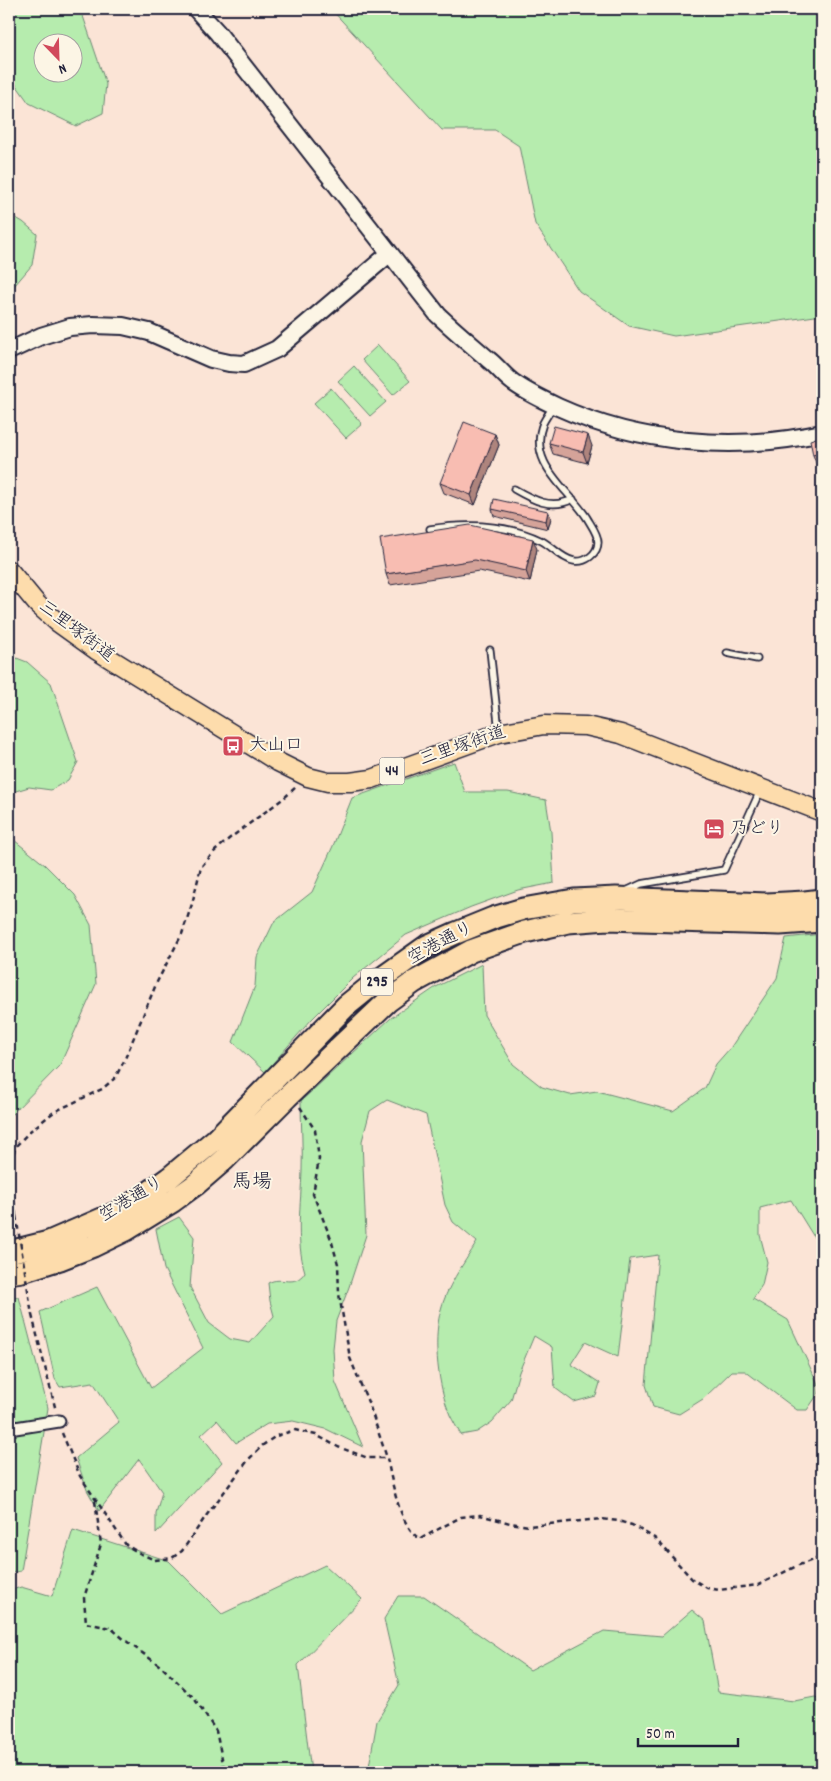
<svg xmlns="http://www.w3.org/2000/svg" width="831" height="1781" font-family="Dekko,'Klee One',sans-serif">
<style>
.green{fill:#b6ecae;stroke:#6c8774;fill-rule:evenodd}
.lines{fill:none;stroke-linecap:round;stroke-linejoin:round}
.lane-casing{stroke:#22223b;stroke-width:9}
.street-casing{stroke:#22223b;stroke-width:15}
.secondary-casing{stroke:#22223b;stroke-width:20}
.primary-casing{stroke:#22223b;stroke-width:21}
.highway-casing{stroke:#22223b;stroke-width:25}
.path{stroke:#22223b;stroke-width:2.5;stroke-dasharray:5 4;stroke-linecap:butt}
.lane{stroke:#fcf5e5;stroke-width:5.5}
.street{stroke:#fcf5e5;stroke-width:11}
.secondary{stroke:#fcf5e5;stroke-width:16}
.primary{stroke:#fddcac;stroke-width:18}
.highway{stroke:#fddcac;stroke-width:21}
.path-bridge{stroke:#22223b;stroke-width:2.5;stroke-dasharray:5 4;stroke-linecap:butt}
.wall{fill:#d5a399;stroke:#22223b}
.shaded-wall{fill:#ae847d;stroke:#22223b}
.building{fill:#f8bdb2;stroke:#22223b}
.labels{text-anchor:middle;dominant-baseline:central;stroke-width:4;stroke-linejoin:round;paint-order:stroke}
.shield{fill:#fcf5e5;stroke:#63616e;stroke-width:1}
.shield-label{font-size:16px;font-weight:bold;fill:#22223b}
.street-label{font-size:18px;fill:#22223b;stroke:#fcf5e5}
.poi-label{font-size:18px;fill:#22223b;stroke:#fcf5e5;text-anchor:start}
.quarter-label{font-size:20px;fill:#22223b;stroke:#fcf5e5}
</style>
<rect width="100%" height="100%" fill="#fbe4d6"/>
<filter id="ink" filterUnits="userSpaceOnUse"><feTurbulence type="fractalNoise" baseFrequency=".02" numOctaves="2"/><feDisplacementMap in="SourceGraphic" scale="10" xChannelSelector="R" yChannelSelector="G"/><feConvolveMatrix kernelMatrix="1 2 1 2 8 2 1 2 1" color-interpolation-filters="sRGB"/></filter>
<g filter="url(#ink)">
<path class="green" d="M9,9H73L83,16L106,84L103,113L76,126L29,103L9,75ZM72,42V72H42V42Z
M331,9H822V315L674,336L629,326L579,291L535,224L519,146L495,130H442Z
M9,214L23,222L37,234L32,265L9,292Z
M378,345L410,381L393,395L362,360Z
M354,366L386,402L370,416L338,381Z
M331,388L362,424L346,438L314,403Z
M9,655L27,662L51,683L78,762L68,780L51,790L29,787L9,793Z
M454,762L465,792H508L546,800L551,832L554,883L518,890L471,907L406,935L353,978L312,1019L265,1072L233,1042L255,986L257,957L274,922L312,892L333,846L352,798Z
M9,836L45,865L75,895L91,925L96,984L60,1065L9,1117Z
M822,934V1250L791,1200L760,1208V1235L767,1262L762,1285L753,1299L788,1320L817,1382L818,1394L807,1410H797L745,1371H732L703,1399L679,1414L653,1407L646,1385L658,1255L630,1259L618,1357L585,1342L571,1364L600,1383L596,1396L574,1402L555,1388L552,1347L534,1336L519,1372L511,1400L492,1422L477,1432L461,1435C457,1428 453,1421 450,1415C438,1386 433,1343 440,1313C446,1287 463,1265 477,1242L453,1222L445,1205L426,1115L387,1100L370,1111L362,1141L366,1235L349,1287L336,1321L333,1349L335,1381L363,1447L326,1429L293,1421L267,1424L236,1443L217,1420L201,1435L222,1462L156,1534V1513L162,1492L139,1459L99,1511L87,1490L76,1458L119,1422L93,1382L60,1387L55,1379L40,1312L97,1287L151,1388L203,1348L164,1269L156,1229L179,1217L194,1237L190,1287L209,1323L230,1339L250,1343L274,1316L270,1301L268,1283C282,1275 294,1289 305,1272C295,1239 301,1204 302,1171C303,1148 301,1124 301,1101L391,1018L436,987L482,964L484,1015L513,1064L542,1087L570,1095L597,1091L673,1111L705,1088L716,1064L731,1047L777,978L786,938Z
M9,1296L19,1297L48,1408L21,1571L9,1573Z
M73,1530L169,1561L222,1614L325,1565L362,1599L298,1665L311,1772H9V1591L21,1587L52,1596Z
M398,1596H424L530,1670L604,1631L662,1636L692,1610L705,1621L718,1692L794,1701L815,1697L822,1699V1772H368L377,1721L399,1685L384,1619Z"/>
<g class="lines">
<g class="lane-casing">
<path id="lane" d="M514,489C533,500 551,510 573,499
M430,529C468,523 507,524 542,541C553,547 562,559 574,561C585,563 598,554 598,542C598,534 591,525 587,518C568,488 527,464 543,423C546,417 550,412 553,406
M490,650L499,731
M727,653L757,659
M626,891L641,884L724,870L760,791"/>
</g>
<g class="street-casing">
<path id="street" d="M9,1429L59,1421"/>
</g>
<g class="secondary-casing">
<path id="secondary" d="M196,9L217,32L438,315C455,331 472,345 489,360C498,367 505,377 514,383C528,393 543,400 558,407C640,444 734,452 822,433
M9,351L41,336L70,327L93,325L123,326L149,332L211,359L229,363L244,364L277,349L389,254"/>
</g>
<g class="primary-casing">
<path id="primary" d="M9,570L37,604L57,622L96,650L278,762L308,777L328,782H350L372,779L499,733L544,725L586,726L621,734L822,812"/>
</g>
<g class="highway-casing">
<path id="highway" d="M9,1252L49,1242L116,1213L141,1198L169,1178L216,1139L346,1006L372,985L427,946L456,933L493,918L523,909L574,900L616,898L767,904L805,902L822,900
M9,1273L22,1271L60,1259L93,1246L126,1230L173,1201L195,1185L225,1159L287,1097L388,1001L414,982L471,951L525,932L568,922L607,919L780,924L822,921"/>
</g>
<path class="path" d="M300,1107L315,1130L319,1159L313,1194L331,1239L338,1264L339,1294L350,1358L370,1407L387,1458
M16,1216L9,1166L16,1146L30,1131L54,1112L102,1089L115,1078L124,1061L157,982L182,934L192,904L201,867L215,851L230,838L284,798L296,787
M32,1315L56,1411
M62,1433L80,1476L126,1545L141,1554L155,1560L172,1558L182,1551L206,1516L249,1459L263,1445L276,1436L295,1430L316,1435L338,1447L368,1458H387C392,1481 399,1526 420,1539L461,1517L480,1515L510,1523L529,1526L601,1519L618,1521L632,1525L656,1539L692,1579L707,1588L719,1590L758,1585L799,1565L816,1559L822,1554
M95,1501L101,1544L84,1598L86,1623L111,1628L126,1641L163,1668L194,1698L216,1731L225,1772"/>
<use href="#lane" class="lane"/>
<use href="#street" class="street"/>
<use href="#secondary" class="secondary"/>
<use href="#primary" class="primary"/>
<use href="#highway" class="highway"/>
<path class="path-bridge" d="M16,1216L32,1315"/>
</g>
<path class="wall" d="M495,434L499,445L475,505L444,493L440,483Z
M822,436V464L817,465L813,455Z
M549,443L592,446L587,463L553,454Z
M492,509L548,511L551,518L548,529L494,516Z
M537,549L530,582L479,571L390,585L386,574Z"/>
<path class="shaded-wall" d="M495,434L499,445L475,505L471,495Z
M588,435L592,446L587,463L583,452Z
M548,511L551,518L548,529L546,521Z
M533,539L537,549L530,582L526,571Z"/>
<path class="building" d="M464,422L495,434L471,495L440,483Z
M554,426L588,435L583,452L549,443Z
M822,436V452L813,455L810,440Z
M494,499L548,511L546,521L492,509Z
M470,525L533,539L526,571L475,560L386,574L380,539Z"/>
</g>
<defs>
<g id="bus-square" transform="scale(1.125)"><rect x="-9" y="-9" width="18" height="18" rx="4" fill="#d1495b" stroke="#fcf5e5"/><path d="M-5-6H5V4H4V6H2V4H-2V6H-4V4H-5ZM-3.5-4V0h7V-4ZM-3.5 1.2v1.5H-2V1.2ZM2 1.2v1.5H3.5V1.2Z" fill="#fff"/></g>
<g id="hotel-square" transform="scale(1.125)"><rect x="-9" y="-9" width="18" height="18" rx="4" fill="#d1495b" stroke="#fcf5e5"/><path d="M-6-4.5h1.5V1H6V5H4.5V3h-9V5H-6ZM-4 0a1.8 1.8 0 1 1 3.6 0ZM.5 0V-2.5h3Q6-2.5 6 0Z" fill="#fff"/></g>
</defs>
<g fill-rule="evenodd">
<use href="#bus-square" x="233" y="746"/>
<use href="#hotel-square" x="714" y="829"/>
</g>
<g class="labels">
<g class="shield">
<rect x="379.5" y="757.5" width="25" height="27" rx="4"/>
<rect x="361" y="968.5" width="32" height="27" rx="4"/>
</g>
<g class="shield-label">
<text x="392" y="771">44</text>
<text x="377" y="982">295</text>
</g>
<g class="street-label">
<text transform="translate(76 632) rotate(37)">三里塚街道</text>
<text transform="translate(463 747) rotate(-19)">三里塚街道</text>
<text transform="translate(441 944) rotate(-28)">空港通り</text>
<text transform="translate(132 1200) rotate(-31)">空港通り</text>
</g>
<g class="poi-label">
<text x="249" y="746">大山口</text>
<text x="730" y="829">乃どり</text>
</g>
<g class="quarter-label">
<text x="252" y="1183">馬場</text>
</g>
</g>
<rect width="831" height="1781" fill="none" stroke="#fcf5e5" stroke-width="30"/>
<rect x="15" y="15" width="801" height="1751" fill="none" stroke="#22223b" stroke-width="2" filter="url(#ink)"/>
<g transform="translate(58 58) rotate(157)"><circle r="24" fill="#fcf5e5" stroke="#a5a1a1"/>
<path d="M0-4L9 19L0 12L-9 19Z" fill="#d1495b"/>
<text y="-8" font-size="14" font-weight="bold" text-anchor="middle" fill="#22223b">N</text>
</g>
<path d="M638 1738v8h100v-8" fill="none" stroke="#22223b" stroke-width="2.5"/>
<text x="646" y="1738" font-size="15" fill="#22223b" stroke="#fcf5e5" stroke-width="4" paint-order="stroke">50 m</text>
</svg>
